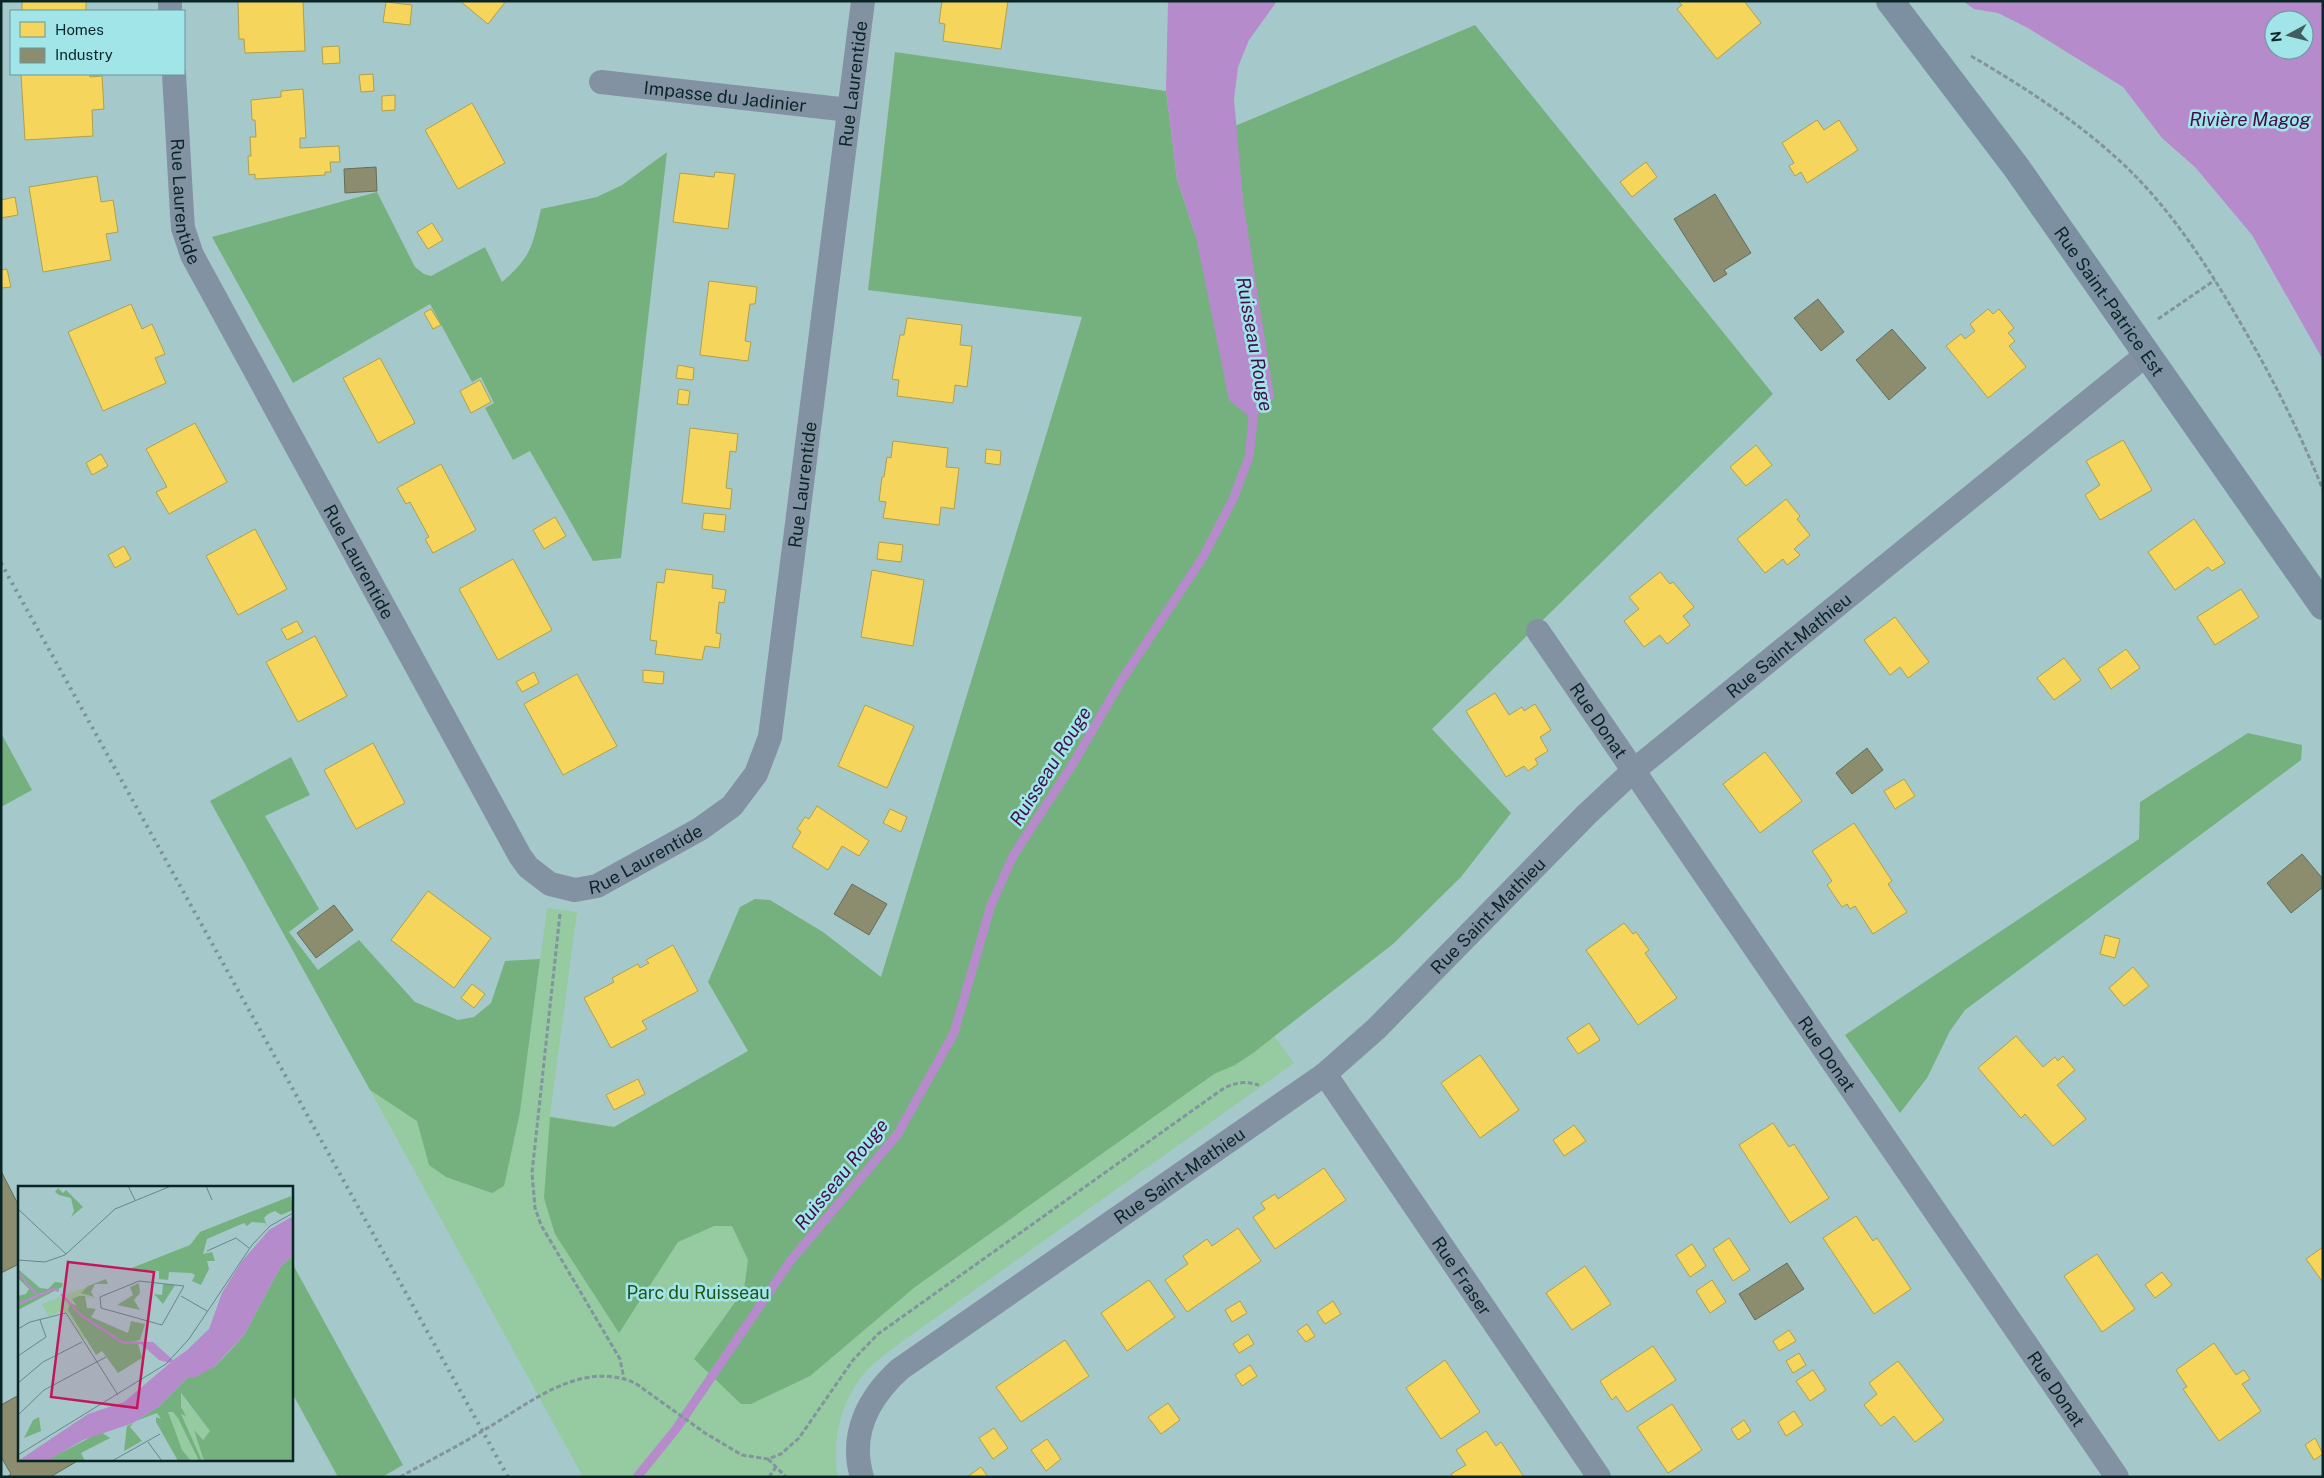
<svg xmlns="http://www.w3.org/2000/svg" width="2324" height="1478" font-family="'Public Sans',sans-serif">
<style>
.green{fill:#96caa0}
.forest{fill:#75b17e}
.water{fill:#b58bcb;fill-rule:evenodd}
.homes{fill:#f6d55c;stroke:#afa04c}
.industry{fill:#8c8c6e;stroke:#656d58}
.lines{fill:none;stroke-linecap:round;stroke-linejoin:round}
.stream{stroke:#b58bcb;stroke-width:9}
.path{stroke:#82949f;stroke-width:3;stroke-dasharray:5 2.5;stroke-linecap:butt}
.street{stroke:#8392a3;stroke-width:24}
.secondary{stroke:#7c90a2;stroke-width:28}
.rail{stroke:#7c929a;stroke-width:4;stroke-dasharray:2.5 5;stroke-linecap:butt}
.labels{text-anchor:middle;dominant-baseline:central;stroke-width:5;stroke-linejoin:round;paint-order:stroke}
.street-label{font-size:18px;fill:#092526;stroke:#a2e5e9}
.park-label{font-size:18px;fill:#1f5414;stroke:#a2e5e9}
.water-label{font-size:19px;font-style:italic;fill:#400f4a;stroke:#a2e5e9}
.inset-river{fill:none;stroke:#b58bcb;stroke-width:2.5}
.inset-road{fill:none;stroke:#678789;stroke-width:1}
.view{fill:#c2185b;fill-opacity:0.15;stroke:#c2185b;stroke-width:2.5}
.inset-edge{fill:none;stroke:#092526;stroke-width:2.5}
</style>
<rect width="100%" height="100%" fill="#a5c9cb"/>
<path class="green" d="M1074,762L1294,1063L914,1333C897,1346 876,1359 863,1375C841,1403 831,1442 838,1477H583L370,1090L520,1112L547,908L577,912L550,1116L614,1127L881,977Z"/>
<path class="forest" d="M1475,25L1773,394L1432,729L1511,813L1461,877L1393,944L1253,1053L1235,1065L1214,1074L915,1287L810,1376L751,1404H741L694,1359L744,1290L748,1260L732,1226H714L678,1242L619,1333L555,1234L544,1198L550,1117L614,1127L748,1051L708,982L740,907L755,899L770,900L823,932L881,977L1082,317L868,290L895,52L1166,91L1177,179L1196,237L1243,201L1235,126Z
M667,152L621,558L593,561L530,451L513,460L485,408L494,403L481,377L472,382L430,304L293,383L212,237L377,192L415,267L424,274L431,276L485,247L502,282C532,256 532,247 541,209L597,197L622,185Z
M1,733L32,790L1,807Z
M2248,733L2302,745L2301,760L1965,1010L1950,1031L1927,1078L1900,1113L1845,1035L2139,839L2140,802Z
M291,757L310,795L265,816L319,909L289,932L318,970L359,940L415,1002L458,1020L474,1017L491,1003L505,961L540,959L520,1112L504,1186L492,1193L446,1177L429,1165L417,1121L370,1090L210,801Z
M291,1261L403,1465L382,1477H338L291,1391Z"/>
<path class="water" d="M1168,1H1277L1249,40L1238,67L1234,99L1243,201L1274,397L1253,420L1229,400L1196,237L1177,179L1166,91Z
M1963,1H2323V360L2252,235L2195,167L2162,138L2123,87L2028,28L1998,13L1974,9ZM2274,20H2304V50H2274Z"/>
<path class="homes" d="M22,1H86V11H22Z
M238,1H303L305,51L245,53L244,39H239Z
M460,1H506L488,24Z
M942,1H1008L1001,49L943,41L945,24L939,23Z
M1678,1H1744L1761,23L1717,59L1677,9L1682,5Z
M386,2L412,5L410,25L383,22Z
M339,46L340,63L323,64L322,47Z
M21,74H90V77L102,76L104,109L92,110L93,136L25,140Z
M373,74L374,91L361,92L359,75Z
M303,89L306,138H300V148L339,146L340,162H330L331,172H325V175L255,179V174L249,175L248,156H251L250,137H256L255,120H252L251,100L281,97V91Z
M395,95V110L382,111V96Z
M472,103L505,163L458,189L425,130Z
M1817,120L1824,130L1839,120L1858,150L1807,183L1801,172L1795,176L1789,166L1794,163L1782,143Z
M1646,162L1657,177L1632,197L1620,182Z
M715,172L735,174L728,229L673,222L680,173L714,177Z
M97,176L101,202L113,200L118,232L106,234L111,260L43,272L29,187Z
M15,197L18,215L1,218V200Z
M432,223L443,240L428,249L417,232Z
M7,269L11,287L1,288V270Z
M709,281L757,287L755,304H750L745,341L751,342L748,361L700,355Z
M131,304L142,329L152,324L165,354L155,358L166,383L103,411L68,332Z
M431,309L441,325L433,329L424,313Z
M1988,309L1993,314L1999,309L2014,328L2008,333L2015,341L2009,346L2026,367L1988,398L1946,346L1961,334L1965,339L1975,331L1970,324Z
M907,318L962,325L960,345L972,346L967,387L955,385L953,403L897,396L899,380L892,379L900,335H904Z
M380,358L415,423L378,443L343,378Z
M678,365L694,368L693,380L676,378Z
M480,380L491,402L471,413L460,391Z
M679,389L690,391L688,405L677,404Z
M195,423L227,482L169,514L156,492L167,487L146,449Z
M690,428L738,434L736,452L730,451L726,488L732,489L730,509L682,503Z
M2123,440L2152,490L2100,520L2085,495L2100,485L2086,461Z
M893,441L948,448L946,467L959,468L954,509L941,507L939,525L883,518L886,502L879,501L882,477H884L887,457L891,458Z
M1756,445L1772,465L1746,486L1730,467Z
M986,449L1001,451L1000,465L985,463Z
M101,454L108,466L92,475L86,463Z
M441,464L476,530L433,553L425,539L429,537L410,502L406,504L397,488Z
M1786,499L1800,516L1797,519L1810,535L1794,549L1800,555L1787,565L1783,559L1765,573L1737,539Z
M704,513L726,515L724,532L702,529Z
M555,517L566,536L544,549L533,530Z
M2194,519L2225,563L2212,571L2208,567L2175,590L2148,552Z
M255,529L287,589L238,615L206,556Z
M879,542L903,545L901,562L877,559Z
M124,546L131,559L115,568L108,555Z
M513,559L552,630L498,660L459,589Z
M666,569L713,575L712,588L726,590L724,603L719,602L716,633L721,634L719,648L705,646L702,660L655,654L657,641L650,640L657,582L664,583Z
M872,570L924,580L913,646L861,637Z
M1660,572L1670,584L1673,582L1694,607L1683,616L1690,625L1667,644L1660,635L1644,647L1624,621L1639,609L1629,597Z
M2241,589L2259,617L2215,645L2197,617Z
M1895,617L1929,662L1908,678L1900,667L1890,675L1864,640Z
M297,621L303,632L287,640L281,629Z
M315,636L347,696L298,722L266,662Z
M2126,649L2140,668L2111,689L2098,669Z
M2064,658L2081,680L2054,700L2037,678Z
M643,670L664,672L663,684L643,682Z
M534,672L539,683L522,692L516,682Z
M577,674L617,746L563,775L524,704Z
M1495,693L1509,715L1522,707L1524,711L1535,704L1551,730L1540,737L1548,751L1535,759L1538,764L1528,771L1524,766L1506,777L1466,711Z
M865,705L914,726L887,788L838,766Z
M373,743L405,803L356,829L324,770Z
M1765,752L1802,801L1760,833L1723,784Z
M1904,779L1915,796L1895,809L1884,791Z
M817,806L869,841L859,856L842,846L828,870L792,847L801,832L797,829L805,817L809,819Z
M890,809L907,817L901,832L883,823Z
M1854,823L1892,881L1888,884L1907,912L1873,934L1855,906L1850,909L1847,904L1842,907L1827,885L1832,881L1812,851Z
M428,891L491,938L454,988L391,940Z
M1624,923L1633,934L1636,932L1649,950L1645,953L1677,998L1638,1025L1586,950Z
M2105,935L2120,939L2115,958L2100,954Z
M673,945L698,991L642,1021L647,1029L611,1048L584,998L614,982L612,978L638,964L640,968L649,963L646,960Z
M2133,967L2149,986L2124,1006L2109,988Z
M472,984L485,994L474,1008L461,998Z
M1589,1023L1600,1040L1578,1054L1567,1038Z
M2016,1036L2043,1067L2055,1057L2058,1061L2063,1056L2075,1070L2057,1085L2086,1119L2053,1146L2025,1114L2021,1118L1978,1068Z
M1480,1055L1519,1110L1480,1138L1441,1083Z
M638,1079L645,1094L614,1110L606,1095Z
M1773,1123L1789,1147L1794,1144L1829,1198L1790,1223L1739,1145Z
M1574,1125L1586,1141L1564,1156L1553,1140Z
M1324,1168L1346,1200L1275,1249L1253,1217L1265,1209L1261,1203L1275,1194L1278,1199Z
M1856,1216L1873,1241L1877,1238L1911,1289L1874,1314L1823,1238Z
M1238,1228L1261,1261L1187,1312L1165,1280L1188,1264L1183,1256L1207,1239L1212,1246Z
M1729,1238L1750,1270L1733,1281L1713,1249Z
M1692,1244L1706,1266L1690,1277L1676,1255Z
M2323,1247V1281H2322L2306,1259Z
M2097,1254L2135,1309L2102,1332L2064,1276Z
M1585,1266L1611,1304L1572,1330L1546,1293Z
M2162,1272L2172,1285L2155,1298L2145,1285Z
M1149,1280L1175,1317L1127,1351L1101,1313Z
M1712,1280L1726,1302L1710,1313L1696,1291Z
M1240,1301L1247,1313L1232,1322L1225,1310Z
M1333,1301L1341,1314L1325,1324L1317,1312Z
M1307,1324L1315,1336L1306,1342L1297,1331Z
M1789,1330L1796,1341L1779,1351L1773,1341Z
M1248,1334L1254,1344L1239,1353L1233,1344Z
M1065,1340L1089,1376L1021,1422L996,1387Z
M2214,1343L2236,1375L2244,1370L2250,1379L2242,1384L2261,1411L2219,1441L2183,1389L2187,1387L2176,1370Z
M1653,1346L1676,1380L1627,1412L1616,1396L1612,1400L1600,1381Z
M1799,1353L1806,1365L1793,1373L1786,1361Z
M1445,1360L1480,1412L1441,1439L1406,1388Z
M1898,1361L1944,1420L1915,1442L1894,1416L1881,1426L1864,1405L1877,1394L1869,1383Z
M1250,1365L1257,1376L1242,1386L1235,1375Z
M1813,1370L1826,1390L1810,1401L1796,1381Z
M1168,1403L1180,1420L1161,1434L1148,1417Z
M1672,1404L1702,1450L1668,1473L1637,1427Z
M1794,1411L1803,1425L1786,1436L1778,1422Z
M1744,1420L1751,1431L1738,1440L1731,1429Z
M994,1428L1008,1448L993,1459L979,1438Z
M1486,1431L1496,1446L1501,1442L1524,1477H1453L1451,1474L1466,1465L1456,1450Z
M2315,1438L2323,1454L2314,1460L2305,1445Z
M1047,1439L1061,1459L1046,1471L1031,1450Z
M981,1467L988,1477H967Z"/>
<path class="industry" d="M376,167L377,191L345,193L344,169Z
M1715,194L1751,253L1724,270L1727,274L1714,282L1674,219Z
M1818,299L1844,332L1821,351L1794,318Z
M1892,329L1926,368L1889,400L1856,360Z
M1867,748L1883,770L1852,794L1836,773Z
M2302,854L2323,879V887L2291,913L2267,883Z
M852,884L887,904L869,935L834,914Z
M334,905L353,930L316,958L297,933Z
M1,1171L19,1206V1264L1,1273Z
M1787,1263L1804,1289L1755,1320L1739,1294Z
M19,1395V1459H81L50,1477H7L11,1474L1,1457V1405Z"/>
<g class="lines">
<path class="stream" d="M637,1477L676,1429L791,1260L897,1135L954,1033L991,905L1013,856L1074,762L1121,681L1203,557L1233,499L1249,457L1253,420L1251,409"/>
<path class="path" d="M1971,56C2024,87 2077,121 2122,163C2169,207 2205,262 2237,317C2270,373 2299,430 2323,490
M2158,319L2215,280
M560,914L532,1173L535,1208L541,1225L620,1359L624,1379
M768,1459L786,1477
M400,1477C428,1461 457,1447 484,1430C529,1404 580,1359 635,1383L705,1433L742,1455L768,1459L781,1454L799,1438L853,1360L878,1334L1217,1093C1231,1083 1242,1080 1259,1085
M769,1477L776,1467"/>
<g class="street">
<path d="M170,1V11"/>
<path id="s1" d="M174,74L182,214L183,228L192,255L520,856L528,867L550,884L575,890L597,886L700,829L732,806L756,774L770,737L863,1"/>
<path id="s2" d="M601,82L849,110"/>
<path id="s3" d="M1538,631L2117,1477"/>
<path id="s4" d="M1325,1074L1599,1477"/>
<path id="s5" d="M862,1477C849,1434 869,1397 900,1369L1325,1074L1376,1029L1587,814L1633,771L2147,354"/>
</g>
<path class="secondary" id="s6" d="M1890,1L2016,167L2323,606"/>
<path class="rail" d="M1,563L508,1477"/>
</g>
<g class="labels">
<g class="street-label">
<text stroke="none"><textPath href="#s1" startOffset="1852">Rue Laurentide</textPath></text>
<text stroke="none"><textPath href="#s2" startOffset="125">Impasse du Jadinier</textPath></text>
<text stroke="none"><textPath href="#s1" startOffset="128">Rue Laurentide</textPath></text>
<text stroke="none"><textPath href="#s6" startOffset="372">Rue Saint-Patrice Est</textPath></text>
<text stroke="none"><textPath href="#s1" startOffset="1448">Rue Laurentide</textPath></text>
<text stroke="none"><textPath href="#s1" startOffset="532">Rue Laurentide</textPath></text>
<text stroke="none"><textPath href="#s5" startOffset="1271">Rue Saint-Mathieu</textPath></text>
<text stroke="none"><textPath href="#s3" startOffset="108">Rue Donat</textPath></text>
<text stroke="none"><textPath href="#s1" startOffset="1012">Rue Laurentide</textPath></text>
<text stroke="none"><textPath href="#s5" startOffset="866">Rue Saint-Mathieu</textPath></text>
<text stroke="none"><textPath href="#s3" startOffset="512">Rue Donat</textPath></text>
<text stroke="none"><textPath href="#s5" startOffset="461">Rue Saint-Mathieu</textPath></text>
<text stroke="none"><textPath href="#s4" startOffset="244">Rue Fraser</textPath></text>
<text stroke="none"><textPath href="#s3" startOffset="918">Rue Donat</textPath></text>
</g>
<g class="park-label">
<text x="698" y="1292">Parc du Ruisseau</text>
</g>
<g class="water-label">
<text x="2250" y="119">Rivière Magog</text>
<text transform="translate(1255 344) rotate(80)">Ruisseau Rouge</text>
<text transform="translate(1050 766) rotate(-58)">Ruisseau Rouge</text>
<text transform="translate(841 1174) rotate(-51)">Ruisseau Rouge</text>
</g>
</g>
<g transform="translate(18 1186)">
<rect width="275" height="275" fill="#a5c9cb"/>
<path d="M70,100L68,109L79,113L67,111L66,114L73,131L84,143L65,154L50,127L43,125L31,131L24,118ZM162,207L192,245L185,254L176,244L186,275L182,274L162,226ZM155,225L160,232L181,275L170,274L164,264L149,228Z" fill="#96caa0"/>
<path d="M40,2L45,7L48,4L65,21L53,31L56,25L53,12L41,9L37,6ZM273,10L275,24L263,29L257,25L250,28L246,32L249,40L247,37L234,36L229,40L226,37L189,53L185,68L194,66L197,75H189L191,83L183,99L174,95L177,89L173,87L151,86L150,94L141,93V85L111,83L172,59L182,46ZM275,70V275H186L176,244L185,254L192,245L163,207V221L168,230L163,228L184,275H181L160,232L155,226H150L164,264L173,275H160L138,236V231L143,233L139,227L118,235L140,221L169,192L196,181L210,167L226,149L263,80ZM0,83L22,102L30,103L37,96L45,97L44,101L0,124V110L8,108L11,103L1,93ZM88,93L90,98H77L73,106L76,111L63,107L70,100ZM121,97L122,107L116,114L122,124L99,119L115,109L112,101ZM145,98L157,99L145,118L136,108L144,109ZM61,110H67L69,122L78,123L73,131L110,147L113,135L127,138L122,154L104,158L120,157L124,172L100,187L84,165L78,169L50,124L52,117L59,120L54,113ZM21,231L23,245L6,252L15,234ZM115,237L112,241L124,255L106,265L109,240ZM83,246L92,252L63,267L67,275L29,274Z" fill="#75b17e"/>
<path d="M275,30V70L263,80L226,149L196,181L178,191L169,192L140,221L115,237L65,254L29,275H0L70,228L106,216L152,177L141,174L123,158H104V155L135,156L155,174L168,165L191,143L204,107L224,75L251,44Z" fill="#b58bcb"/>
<path class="inset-river" d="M0,87L19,109M43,108L64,130L104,156M0,118L35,103L41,105"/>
<path class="inset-road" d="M110,0L117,14M188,0L194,14M0,23L48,68M189,65L218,52L231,62M0,74L27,76L47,69L97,23L153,0M121,95L166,100L144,139L83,122L82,111ZM163,110L189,125M0,143L12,136L48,127L100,209M0,170L28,151L22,134M0,197L25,176L64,156M0,229L26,204L88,171M130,256L144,275M0,269L148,178L171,153L234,59L252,40L275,27M94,275L142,248"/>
<path class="view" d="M50,76L136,86L119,222L33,211Z"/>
<rect width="275" height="275" class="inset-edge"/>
</g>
<rect width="2324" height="1478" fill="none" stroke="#092526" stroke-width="5"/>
<rect x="10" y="10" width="175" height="65" fill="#a2e5e9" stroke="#65989b"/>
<rect x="20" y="22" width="25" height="15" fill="#f6d55c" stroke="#65989b"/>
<text x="55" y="35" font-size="15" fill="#092526">Homes</text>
<rect x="20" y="48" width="25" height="15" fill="#8c8c6e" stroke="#65989b"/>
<text x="55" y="60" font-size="15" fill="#092526">Industry</text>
<g transform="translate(2289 35) rotate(263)"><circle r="24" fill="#a2e5e9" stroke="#65989b"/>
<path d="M0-4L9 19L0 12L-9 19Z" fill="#405e60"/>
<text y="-8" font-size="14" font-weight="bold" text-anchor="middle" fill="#092526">N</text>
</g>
</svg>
